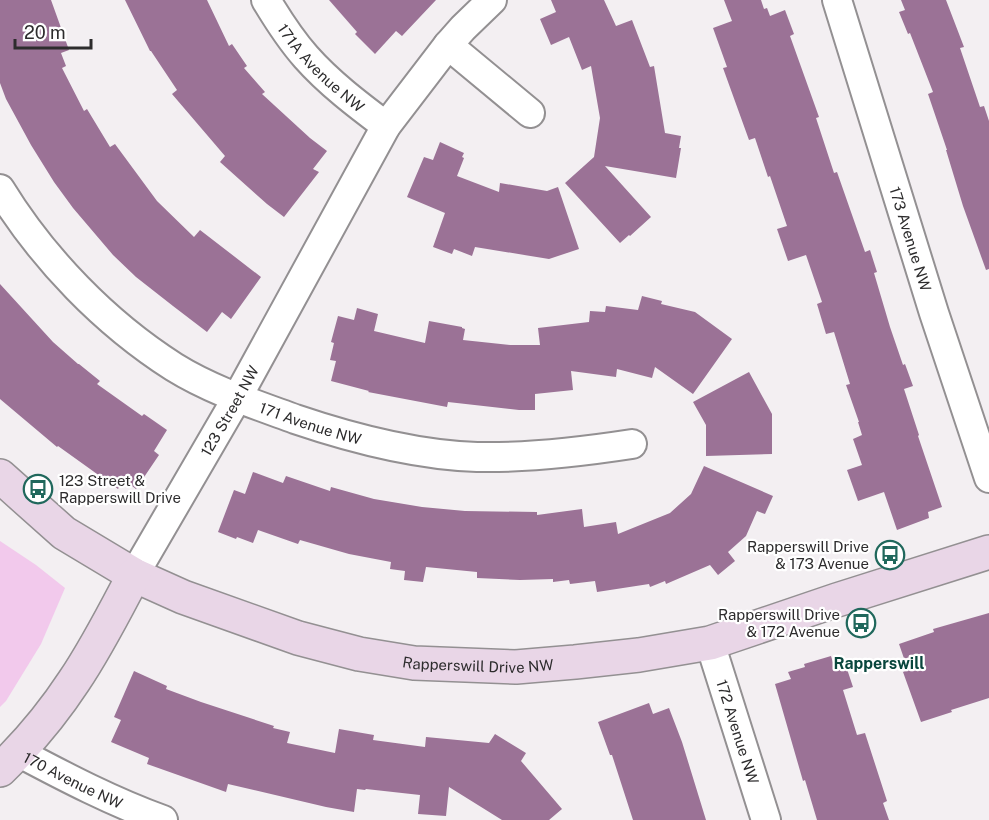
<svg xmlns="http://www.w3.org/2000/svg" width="989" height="820" font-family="'Public Sans',sans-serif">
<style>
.green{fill:#f2c9ec}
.building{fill:#9b7296}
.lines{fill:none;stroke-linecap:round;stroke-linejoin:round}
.street-casing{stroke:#939092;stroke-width:32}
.secondary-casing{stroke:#939092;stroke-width:36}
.street{stroke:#fff;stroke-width:28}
.secondary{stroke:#e9d6e7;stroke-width:33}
.labels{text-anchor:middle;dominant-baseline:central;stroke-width:4.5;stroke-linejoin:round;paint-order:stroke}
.street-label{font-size:15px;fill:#2d2c2d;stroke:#fff}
.poi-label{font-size:15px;fill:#2d2c2d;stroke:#fff;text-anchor:end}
.neighbourhood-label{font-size:16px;font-weight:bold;fill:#09463d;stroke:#fff}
</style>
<rect width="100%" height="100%" fill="#f3eff2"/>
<path class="green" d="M0,541L36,565L65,588L41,644L6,701L0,707Z"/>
<path class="building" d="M0,0H51L69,50L61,53L66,66L62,68L84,111L87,109L110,147L115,144L157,201L194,237L200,230L261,277L231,319L222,312L207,332L173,306L136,277L113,255L73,208L54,182L31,145L6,99L0,83Z
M125,0H207L229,46L232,44L247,66L244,68L265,92L262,94L310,138L327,151L313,169L319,172L284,217L267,204L220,162L225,156L172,94L177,90L151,51H150Z
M329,0H436L402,36L396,31L375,54L355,34L357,32Z
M551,0H604L616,26L632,20L650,67L654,66L665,133L681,136L679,148H681L676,178L605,166L651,217L630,236L629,235L620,243L565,183L594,157L600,118L591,66L582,70L569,37L551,45L540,19L556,12Z
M724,0H761L764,9L767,8L770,16L785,10L794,34L790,36L819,117L816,118L834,173L837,172L865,252L870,250L877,272L874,273L890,327L903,365L905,364L913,386L904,389L919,435L918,436L942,507L928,512L929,518L897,530L884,492L858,501L847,470L862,465L853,439L862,435L858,422H859L846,385L850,384L834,332L826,334L817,304L822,302L806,255L788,261L777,229L787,226L770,176L768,177L755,138L749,140L723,68L727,67L713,28L732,21Z
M901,0H946L964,47L960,48L980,107L984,106L989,121V269L986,270L963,206L946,150H947L928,94L933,92L910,33L908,34L899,12L905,10Z
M440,142L464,153L462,157L464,158L457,176L499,192L500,183L547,191L558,187L579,249L549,259L475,247L472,256L454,249L452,254L433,247L445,213L407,197L424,157L433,160Z
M0,284L53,342L78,364H79L100,381L97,384L142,416L144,414L167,430L154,451L159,455L136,489L124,480L118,489L58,446L57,447L0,399Z
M642,296L662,301L661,304L695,312L732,339L693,394L655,367L652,378L617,369L616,377L571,371L573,390L535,394V410H519L448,402L447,407L368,392L369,391L331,381L336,361L330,360L334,343L331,342L338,316L354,320L357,308L378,314L374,331L425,343L429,321L462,327V328L465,329L463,340L510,345H540L538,328L589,322L590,311L605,312L606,306L638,310Z
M749,372L772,414V454L706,456V425L693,402Z
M704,466L773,496L765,514L757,511L746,536L728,552L735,561L718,575L710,565L666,584L665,581L650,587L649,584L597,592L595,581L570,584L569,580L553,582V579L520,580L477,578V572L426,567L423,582L404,580L405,571L390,569L391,562L349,554L300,540L298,544L258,530L253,543L237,537L236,539L218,532L234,490L245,494L253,472L283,483L286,476L330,491L331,487L374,499L422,507L465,511L537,512V515L582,509L584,527L616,522L618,534L670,513L691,494Z
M989,613V698L951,710L952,712L921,722L903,672L908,670L899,644L934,632L933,629Z
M831,656L835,669L846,666L853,687L843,690L857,735L865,733L887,801L883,803L889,820H817L805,780L803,781L775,684L791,679L788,672L805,667L804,664Z
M134,671L167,686L166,689L201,702L274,726L273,728L290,732L287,743L335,753L339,729L374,735L373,740L425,747L426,737L489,743L495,734L526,753L521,761L562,809L549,820H502L449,787L446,816L418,814L420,795L366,789L365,790L357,789L354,812L326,807L228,784L226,792L147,764L149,758L111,742L121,720L114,717Z
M649,703L653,714L669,708L682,742L706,820H633L612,755H610L598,722Z"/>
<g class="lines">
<g class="street-casing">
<g id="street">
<path id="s1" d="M266,0C278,20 290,39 306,57C329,83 358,105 386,126"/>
<path id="s2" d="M837,0L934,313L989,478"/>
<path d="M448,45L530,113"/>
<path id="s3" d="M0,189C43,259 105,323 174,367C211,390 254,404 295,419C354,439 415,455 477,457C529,458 580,452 632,444"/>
<path id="s4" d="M134,575L237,398L386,126L448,45L463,28L492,0"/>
<path id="s5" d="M710,643L766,820"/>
<path id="s6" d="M18,752C65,777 113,802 163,820"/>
</g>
</g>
<g class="secondary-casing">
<g id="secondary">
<path id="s7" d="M0,476L64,533L134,575L183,597L298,638L359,654L414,663L516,667L575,662L639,655L710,643L837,600L989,552"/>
<path d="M0,770C28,743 53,713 74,681C97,647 115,611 134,575"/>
</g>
</g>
<use href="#street" class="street"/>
<use href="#secondary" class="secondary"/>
</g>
<defs>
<g id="bus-ring" transform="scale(1.5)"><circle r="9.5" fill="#fff" stroke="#20685c" stroke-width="1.5"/><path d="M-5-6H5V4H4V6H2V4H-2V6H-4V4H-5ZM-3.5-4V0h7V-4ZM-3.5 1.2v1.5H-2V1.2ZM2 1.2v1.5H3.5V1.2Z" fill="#20685c"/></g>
</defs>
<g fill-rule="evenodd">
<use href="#bus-ring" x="38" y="489"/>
<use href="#bus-ring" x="890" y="555"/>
<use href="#bus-ring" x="861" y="623"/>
</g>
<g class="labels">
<g class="street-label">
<text stroke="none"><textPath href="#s1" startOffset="88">171A Avenue NW</textPath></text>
<text stroke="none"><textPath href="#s2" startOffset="250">173 Avenue NW</textPath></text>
<text stroke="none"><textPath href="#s4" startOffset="190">123 Street NW</textPath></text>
<text stroke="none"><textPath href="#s3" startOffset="399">171 Avenue NW</textPath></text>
<text stroke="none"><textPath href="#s7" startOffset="526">Rapperswill Drive NW</textPath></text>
<text stroke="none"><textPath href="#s5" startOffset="93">172 Avenue NW</textPath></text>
<text stroke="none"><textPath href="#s6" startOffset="62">170 Avenue NW</textPath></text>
</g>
<g class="poi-label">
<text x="59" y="480" text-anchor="start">123 Street &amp;<tspan x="59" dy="17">Rapperswill Drive</tspan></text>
<text x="869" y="546">Rapperswill Drive<tspan x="869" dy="17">&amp; 173 Avenue</tspan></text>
<text x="840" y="614">Rapperswill Drive<tspan x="840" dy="17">&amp; 172 Avenue</tspan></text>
</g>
<g class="neighbourhood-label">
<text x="879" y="663">Rapperswill</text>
</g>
</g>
<path d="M15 39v9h76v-9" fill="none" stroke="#2d2c2d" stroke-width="3"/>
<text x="24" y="39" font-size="18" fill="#2d2c2d" stroke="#ffffff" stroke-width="4.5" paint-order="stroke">20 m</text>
</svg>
